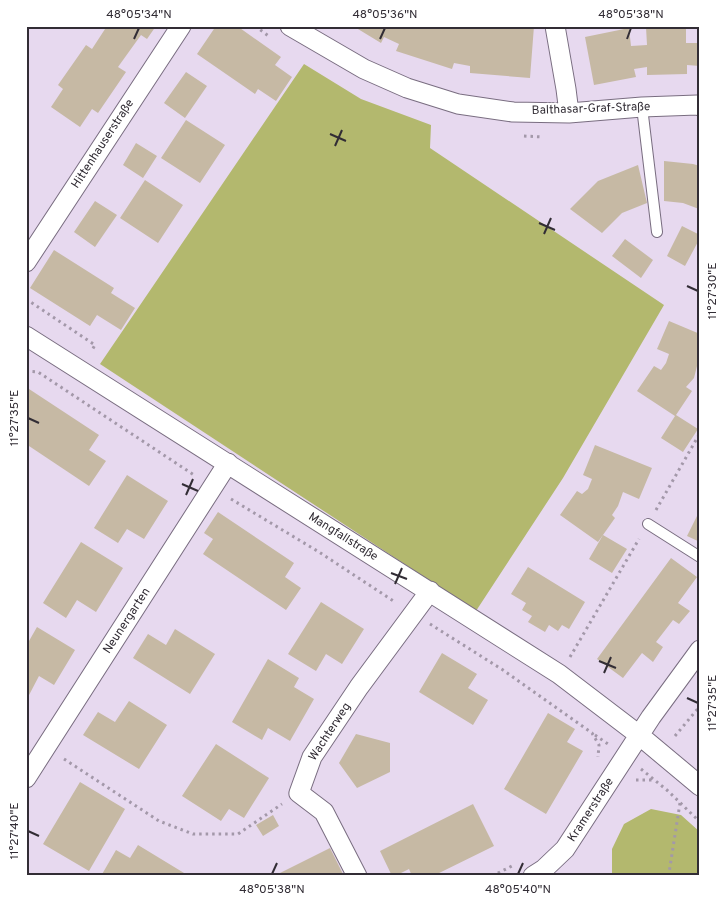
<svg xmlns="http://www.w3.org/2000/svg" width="726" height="902" font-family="Overpass,sans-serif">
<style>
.green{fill:#b3b86e}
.building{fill:#c6b9a4}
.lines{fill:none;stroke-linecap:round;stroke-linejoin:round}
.service-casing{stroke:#796d80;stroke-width:12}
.minor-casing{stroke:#796d80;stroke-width:21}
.path{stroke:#a398a9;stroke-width:3;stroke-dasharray:2.5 4;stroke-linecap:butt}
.service{stroke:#fff;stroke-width:10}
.minor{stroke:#fff;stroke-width:19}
.ticks{fill:none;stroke:#322d35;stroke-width:2}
.labels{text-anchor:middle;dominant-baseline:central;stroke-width:4;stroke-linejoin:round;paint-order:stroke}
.street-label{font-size:12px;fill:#322d35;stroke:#fff}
.neatline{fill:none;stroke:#322d35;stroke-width:2}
.ticks-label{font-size:12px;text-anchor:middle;fill:#322d35}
</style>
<rect width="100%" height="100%" fill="#e7d9ef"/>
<path class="green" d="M304,64L361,99L431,125L430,148L664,305L563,478L476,611L100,364Z
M651,809L681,815L700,832V876H612V849L624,824Z"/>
<path class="building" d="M107,26H156L147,39L141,35L118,67L126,72L98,113L92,109L80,127L51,107L63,89L58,85L86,45L92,49Z
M216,26H237L281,57L275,65L292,77L276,101L258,89L255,94L197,54Z
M353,26H534L530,78L470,73V66L454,63L452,69L396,51L399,44L384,37L381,43Z
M686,26V43H700V66L687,65V74L647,75V67L634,69L636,77L594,85L585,37L629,28L631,46L647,45L646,27Z
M186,72L207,86L185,118L164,103Z
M186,120L225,145L200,183L161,158Z
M136,143L157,156L143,178L123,165Z
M664,161L693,164L700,166V207L699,209L683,203L664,201Z
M638,165L647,203L622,213L602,233L570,209L598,181Z
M145,180L183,205L158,243L120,218Z
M95,201L117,215L95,247L74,232Z
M682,226L700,235V238L685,266L667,256Z
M625,239L653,260L641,278L612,256Z
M54,250L114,288L111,293L135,308L121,330L97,315L90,326L30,288Z
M669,321L700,334V366H697L694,378L686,387L692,391L676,415L698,429L683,452L661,438L675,416L637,391L654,366L661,370L666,363L669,354L657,349Z
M26,387L99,435L89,450L106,461L89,486L26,444Z
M595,445L652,468L639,499L623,492L618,506L612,515L615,518L598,542L560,515L577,491L582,494L588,489L592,479L583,475Z
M127,475L168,501L144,539L127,529L118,543L94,528Z
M700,510V542L687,536Z
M218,512L294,563L285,577L301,588L286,610L203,554L213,539L204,533Z
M603,535L627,549L612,573L589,559Z
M81,542L123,568L96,612L77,600L66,618L43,603Z
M671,558L697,577L678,603L690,611L679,624L673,620L656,642L663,647L653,662L642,653L623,678L597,659Z
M528,567L585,602L569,629L562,625L558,631L549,625L545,632L528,622L532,616L522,610L526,603L511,594Z
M321,602L364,629L342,664L326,654L316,671L288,654Z
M37,627L75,650L54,685L39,676L28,697L26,696V640L29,641Z
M175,629L215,654L190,694L133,658L148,634L166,645Z
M442,653L477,674L468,688L488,700L473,725L419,692Z
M268,659L299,678L294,687L314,699L290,741L268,728L262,740L232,722Z
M129,701L167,725L139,769L83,735L98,712L115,722Z
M548,713L575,729L567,742L583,751L546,814L504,789Z
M356,734L390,743V772L357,788L339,763Z
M216,744L269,778L244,818L229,809L221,821L182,796Z
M80,782L125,809L89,871L43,844Z
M473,804L494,846L433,876H412L409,869L395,876H392L380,851Z
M273,815L279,826L263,836L256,825Z
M138,845L189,876H101L116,850L130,858Z
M330,848L344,876H274Z"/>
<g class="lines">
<g class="service-casing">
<path id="service" d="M642,107L657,232
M648,524L700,557"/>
</g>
<g class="minor-casing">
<path id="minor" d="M290,26L364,69L407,88L458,104L513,112L569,113L642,107L697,105L700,106
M555,26L566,89L569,113
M26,262L181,26
M26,336L559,674L639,735L700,786
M26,778L228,463
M357,876L324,812L299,793L312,757L359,687L430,591
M533,876L544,869L565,849L651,717L700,650"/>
</g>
<path class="path" d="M255,26L270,37
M524,136L543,137
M26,299L95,345L91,352
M26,371L38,372L194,475
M231,499L319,552L395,602
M656,510L700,433
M430,624L503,670L592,733L599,745L598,757
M570,657L639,539
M595,735L608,744
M675,736L700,706
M64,759L159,821L193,834H238L282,804
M641,769L668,791L700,822
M636,780H653
M492,876L514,865
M670,876L669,873L680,803"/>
<use href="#service" class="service"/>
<use href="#minor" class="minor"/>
</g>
<path class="ticks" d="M134,39L139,28M380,39L385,28M627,39L631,28M330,134L346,141M335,146L342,130M539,223L555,230M544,234L551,218M687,286L698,291M28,418L39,423M182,484L198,491M186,495L193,479M391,573L407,579M395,584L402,568M599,661L616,668M604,673L611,657M687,698L698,703M28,831L39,836M272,874L277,863M518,874L523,863"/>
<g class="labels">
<g class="street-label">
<text transform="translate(591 109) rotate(-2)">Balthasar-Graf-Straße</text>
<text transform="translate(103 144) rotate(-57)">Hittenhauserstraße</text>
<text transform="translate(343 537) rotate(32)">Mangfallstraße</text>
<text transform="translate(127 621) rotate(-57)">Neunergarten</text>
<text transform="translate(330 732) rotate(-57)">Wachterweg</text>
<text transform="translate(591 810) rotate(-57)">Kramerstraße</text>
</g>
</g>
<rect width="726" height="902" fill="none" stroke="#ffffff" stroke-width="55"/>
<rect x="28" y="28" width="670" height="846" class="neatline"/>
<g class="ticks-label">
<text x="139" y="18">48°05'34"N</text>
<text x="385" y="18">48°05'36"N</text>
<text x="631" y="18">48°05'38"N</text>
<text transform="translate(712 291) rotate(-90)" y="4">11°27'30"E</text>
<text transform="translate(14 418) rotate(-90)" y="4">11°27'35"E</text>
<text transform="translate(712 703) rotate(-90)" y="4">11°27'35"E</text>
<text transform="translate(14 831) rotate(-90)" y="4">11°27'40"E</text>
<text x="272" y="893">48°05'38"N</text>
<text x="518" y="893">48°05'40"N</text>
</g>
</svg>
